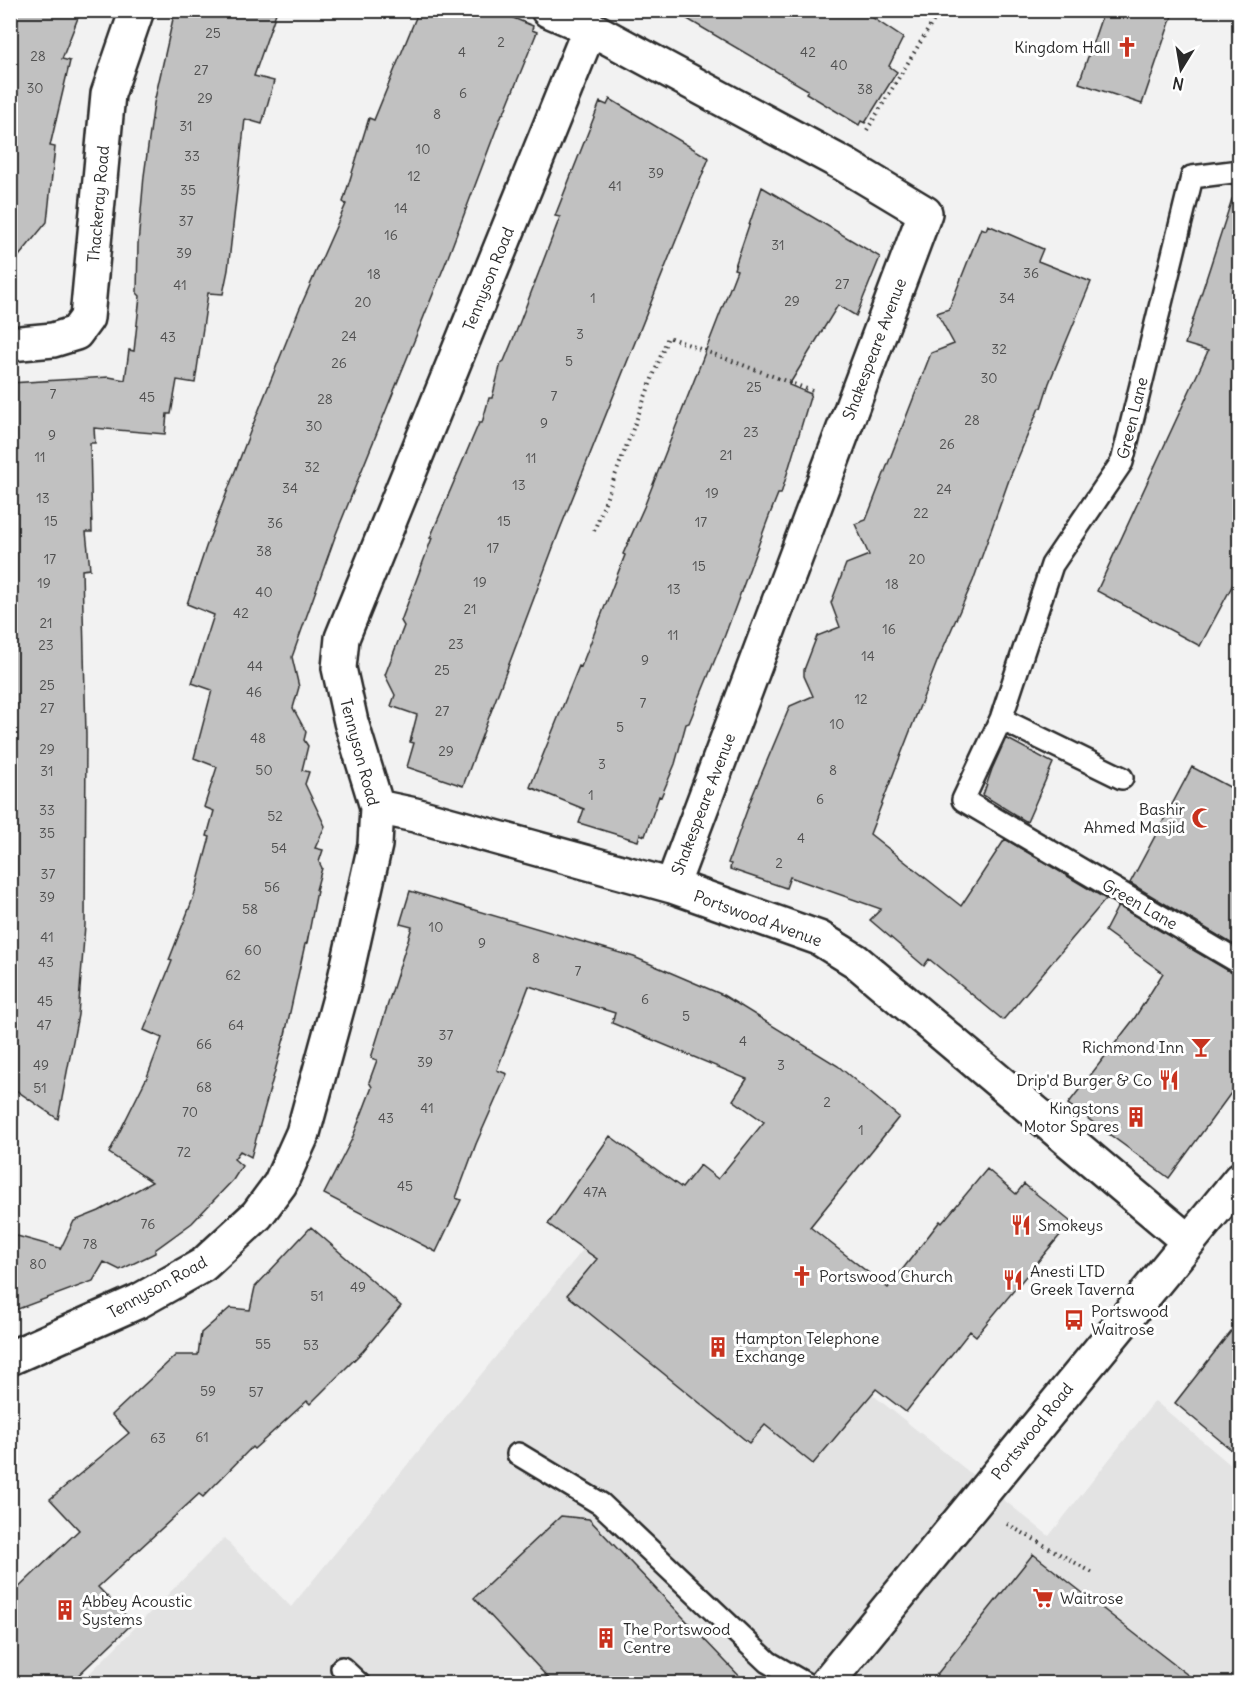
<svg xmlns="http://www.w3.org/2000/svg" width="1250" height="1694" font-family="Delius,sans-serif">
<style>
.built{fill:#e3e3e3}
.building{fill:#c1c1c1;stroke:#2b2b2b;stroke-width:1.5}
.lines{fill:none;stroke-linecap:round;stroke-linejoin:round}
.service-casing{stroke:#2b2b2b;stroke-width:26}
.minor-casing{stroke:#2b2b2b;stroke-width:38}
.tertiary-casing{stroke:#2b2b2b;stroke-width:38}
.path{stroke:#2b2b2b;stroke-width:4;stroke-dasharray:1.5 4.5;stroke-linecap:butt}
.service{stroke:#fff;stroke-width:21}
.minor{stroke:#fff;stroke-width:33}
.tertiary{stroke:#fff;stroke-width:33}
.labels{text-anchor:middle;dominant-baseline:central;stroke-width:6;stroke-linejoin:round;paint-order:stroke}
.number-label{font-size:14px;fill:#505050}
.poi-label{font-size:16px;fill:#2b2b2b;stroke:#fff;text-anchor:start}
.street-label{font-size:16px;fill:#2b2b2b;stroke:#fff}
</style>
<rect width="100%" height="100%" fill="#f2f2f2"/>
<filter id="ink" filterUnits="userSpaceOnUse"><feTurbulence type="fractalNoise" baseFrequency=".0167" numOctaves="2"/><feDisplacementMap in="SourceGraphic" scale="12" xChannelSelector="R" yChannelSelector="G"/><feConvolveMatrix kernelMatrix="1 2 1 2 8 2 1 2 1" color-interpolation-filters="sRGB"/></filter>
<g filter="url(#ink)">
<path class="built" d="M626,1197L1049,1536L1155,1401L1239,1472V1683L79,1684L224,1538L291,1607Z"/>
<path class="building" d="M10,10H81L62,59L70,61L50,146L55,147L47,222L10,267Z
M175,10H277L254,76L274,81L262,124L245,119L228,270L223,294L208,293L195,383L177,380L171,414H167L165,434L94,428L95,443H90L92,532H86L90,569L82,570L86,735L85,925L78,1015L58,1119L10,1086V383L109,377L125,380L129,350L134,351L140,296L137,293L138,244L144,176L154,103Z
M419,10H494L533,26L532,30L537,32L504,113L502,114L448,257L336,534L292,657L299,687L293,708L306,732L304,740L308,746L302,770L309,772L305,784L325,826L315,848L323,850L319,862L322,868L316,890L317,891L307,943L305,944L285,1035L251,1157L240,1151L234,1159L242,1166L233,1180L192,1223L155,1250V1253L120,1270L104,1262L93,1281L10,1312V1234L60,1248V1250L74,1221L99,1211L152,1182L109,1153L147,1077L162,1038L144,1030L172,961L169,960L194,896L210,837L207,836L214,811L204,807L217,767L194,758L212,690L192,683L214,615L187,604L206,547L250,432L299,310L346,204L343,202L369,118L374,120Z
M672,10H861L903,38L889,66L897,72L865,123L861,121L859,125L806,93L808,90Z
M1104,10H1174L1142,104L1079,83Z
M610,99L709,158L560,529L463,786L407,767L414,743L410,742L417,715L391,706L395,695L385,675L404,626L401,621L432,538H430L479,423H482L489,398H492L501,363L504,361L516,332L560,217L555,216L600,102L607,105Z
M762,187L880,257L856,316L838,305L789,385L811,394L781,494H778L768,519L725,635L689,723L686,724L675,764L661,797L659,796L645,836L640,834L638,841L579,823L584,809L530,787L579,666L581,667L625,555L623,554L644,507L699,368L737,270L734,269Z
M1232,199L1239,200V573L1200,646L1097,591L1208,351L1185,344Z
M988,225L1043,249L1038,261L1091,282L1049,383L1041,408H1039L1010,477L973,581L937,662L870,834L961,906L1005,839L1106,899L1003,1020L929,959L924,966L870,920L881,909L790,877L786,888L730,869L731,864L728,863L751,799L790,706L813,696L804,676V670L817,636L840,627L831,603L846,564L869,555L855,524L866,520L931,353L954,344L937,313L949,309L981,228L986,230Z
M1006,738L1053,763L1027,822L983,795L992,769Z
M1192,767L1239,792V948L1130,883Z
M410,891L634,957L723,995L838,1066L899,1117L810,1227L888,1288L940,1221L942,1223L987,1169L1016,1194L1024,1184L1071,1222L976,1336L970,1331L906,1412L876,1389L813,1464L765,1425L749,1443L567,1295L597,1259L548,1224L610,1136L682,1188L700,1165L718,1179L764,1122L733,1100L747,1079L612,1023L615,1013L529,986L497,1070L507,1074L476,1144L456,1198L461,1200L436,1252L324,1194L352,1139L372,1087L369,1082L377,1060L371,1058L412,927L400,924Z
M1118,906L1234,974L1239,976V1082L1169,1178L1068,1104L1134,1019L1163,973L1105,931Z
M311,1227L401,1306L363,1351L310,1404L307,1401L254,1449L252,1447L203,1497L199,1494L98,1587L133,1623L70,1683H21L10,1673V1596L79,1530L50,1499L129,1433L112,1415L176,1355H198L201,1333L230,1308L250,1310L255,1287Z
M1239,1321V1456L1175,1403Z
M561,1516L589,1519L746,1683H553L474,1598Z
M1033,1554L1144,1641L1198,1683H930Z"/>
<g class="lines">
<g class="service-casing">
<path id="service" d="M1001,719L1052,565L1122,462L1192,177L1240,171
M1122,778L1001,719L963,800L1240,963
M518,1454L601,1504L768,1662L806,1684
M342,1668L359,1684"/>
</g>
<g class="minor-casing">
<path id="minor" d="M548,10L590,28L845,165L925,213L672,886
M10,344L53,340L76,333L87,318L108,94L137,10
M377,807L415,815L672,886L819,938L856,961L1188,1241
M10,1358L139,1301L203,1265L257,1215L280,1184L303,1133L344,983L375,845L377,807L351,722L339,668L342,638L590,28"/>
</g>
<g class="tertiary-casing">
<path id="tertiary" d="M826,1684L1240,1179"/>
</g>
<path class="path" d="M867,130L940,10
M594,531L668,337L815,392
M1007,1524L1095,1574"/>
<use href="#service" class="service"/>
<use href="#minor" class="minor"/>
<use href="#tertiary" class="tertiary"/>
</g>
</g>
<defs>
<g id="church-bare" transform="scale(1.62)"><path d="M-1.2-6h2.4v3.5h3.3v2.4h-3.3V6h-2.4V-.1h-3.3v-2.4h3.3Z" fill="#c8321e" stroke="#fff" stroke-width="2.5" paint-order="stroke"/></g>
<g id="mosque-bare" transform="scale(1.62)"><path d="M3.5-4.9A6 6 0 1 0 3.5 4.9A5 5 0 1 1 3.5-4.9Z" fill="#c8321e" stroke="#fff" stroke-width="2.5" paint-order="stroke"/></g>
<g id="bar-bare" transform="scale(1.62)"><path d="M-6-5H6L.8 .8V4.5H3.5V6h-7V4.5H-.8V.8Z" fill="#c8321e" stroke="#fff" stroke-width="2.5" paint-order="stroke"/></g>
<g id="restaurant-bare" transform="scale(1.62)"><path d="M-5-6h1v4h1v-4h1v4h1v-4h1v5L-1.5 .5V6h-2V.5L-5-1ZM5-6V6H3V1.5H1.5Q1.5-4 5-6Z" fill="#c8321e" stroke="#fff" stroke-width="2.5" paint-order="stroke"/></g>
<g id="building-bare" transform="scale(1.62)"><path d="M-4-6H4V6H1V3H-1V6H-4ZM-2.5-4.3h1.7v1.8h-1.7ZM.8-4.3h1.7v1.8H.8ZM-2.5-1h1.7V.8h-1.7ZM.8-1h1.7V.8H.8Z" fill="#c8321e" stroke="#fff" stroke-width="2.5" paint-order="stroke"/></g>
<g id="bus-bare" transform="scale(1.62)"><path d="M-5-6H5V4H4V6H2V4H-2V6H-4V4H-5ZM-3.5-4V0h7V-4ZM-3.5 1.2v1.5H-2V1.2ZM2 1.2v1.5H3.5V1.2Z" fill="#c8321e" stroke="#fff" stroke-width="2.5" paint-order="stroke"/></g>
<g id="supermarket-bare" transform="scale(1.62)"><path d="M-6-5.5h2.5l.6 2H6L4.5 2H-2.5L-4.4-4H-6ZM-1.5 3.2a1.3 1.3 0 1 0 .1 0ZM3 3.2a1.3 1.3 0 1 0 .1 0Z" fill="#c8321e" stroke="#fff" stroke-width="2.5" paint-order="stroke"/></g>
</defs>
<g fill-rule="evenodd">
<use href="#church-bare" x="1127" y="47"/>
<use href="#mosque-bare" x="1202" y="818"/>
<use href="#bar-bare" x="1201" y="1047"/>
<use href="#restaurant-bare" x="1169" y="1080"/>
<use href="#building-bare" x="1136" y="1117"/>
<use href="#restaurant-bare" x="1021" y="1225"/>
<use href="#church-bare" x="802" y="1276"/>
<use href="#restaurant-bare" x="1013" y="1280"/>
<use href="#bus-bare" x="1074" y="1320"/>
<use href="#building-bare" x="718" y="1347"/>
<use href="#supermarket-bare" x="1043" y="1598"/>
<use href="#building-bare" x="65" y="1610"/>
<use href="#building-bare" x="606" y="1638"/>
</g>
<g class="labels">
<g class="number-label">
<text x="213" y="33">25</text>
<text x="501" y="42">2</text>
<text x="462" y="52">4</text>
<text x="808" y="52">42</text>
<text x="38" y="56">28</text>
<text x="839" y="65">40</text>
<text x="201" y="70">27</text>
<text x="35" y="88">30</text>
<text x="865" y="89">38</text>
<text x="463" y="93">6</text>
<text x="205" y="98">29</text>
<text x="437" y="114">8</text>
<text x="186" y="126">31</text>
<text x="423" y="149">10</text>
<text x="192" y="156">33</text>
<text x="656" y="173">39</text>
<text x="414" y="176">12</text>
<text x="615" y="186">41</text>
<text x="188" y="190">35</text>
<text x="401" y="208">14</text>
<text x="186" y="221">37</text>
<text x="391" y="235">16</text>
<text x="778" y="245">31</text>
<text x="184" y="253">39</text>
<text x="1031" y="273">36</text>
<text x="374" y="274">18</text>
<text x="842" y="284">27</text>
<text x="180" y="285">41</text>
<text x="593" y="298">1</text>
<text x="1007" y="298">34</text>
<text x="792" y="301">29</text>
<text x="363" y="302">20</text>
<text x="580" y="334">3</text>
<text x="349" y="336">24</text>
<text x="168" y="337">43</text>
<text x="999" y="349">32</text>
<text x="569" y="361">5</text>
<text x="339" y="363">26</text>
<text x="989" y="378">30</text>
<text x="754" y="387">25</text>
<text x="53" y="394">7</text>
<text x="554" y="396">7</text>
<text x="147" y="397">45</text>
<text x="325" y="399">28</text>
<text x="972" y="420">28</text>
<text x="544" y="423">9</text>
<text x="314" y="426">30</text>
<text x="751" y="432">23</text>
<text x="52" y="435">9</text>
<text x="947" y="444">26</text>
<text x="726" y="455">21</text>
<text x="40" y="457">11</text>
<text x="531" y="458">11</text>
<text x="312" y="467">32</text>
<text x="519" y="485">13</text>
<text x="290" y="488">34</text>
<text x="944" y="489">24</text>
<text x="712" y="493">19</text>
<text x="43" y="498">13</text>
<text x="921" y="513">22</text>
<text x="51" y="521">15</text>
<text x="504" y="521">15</text>
<text x="701" y="522">17</text>
<text x="275" y="523">36</text>
<text x="493" y="548">17</text>
<text x="264" y="551">38</text>
<text x="50" y="559">17</text>
<text x="917" y="559">20</text>
<text x="699" y="566">15</text>
<text x="480" y="582">19</text>
<text x="44" y="583">19</text>
<text x="892" y="584">18</text>
<text x="674" y="589">13</text>
<text x="264" y="592">40</text>
<text x="470" y="609">21</text>
<text x="241" y="613">42</text>
<text x="46" y="623">21</text>
<text x="889" y="629">16</text>
<text x="673" y="635">11</text>
<text x="456" y="644">23</text>
<text x="46" y="645">23</text>
<text x="868" y="656">14</text>
<text x="645" y="660">9</text>
<text x="255" y="666">44</text>
<text x="442" y="670">25</text>
<text x="47" y="685">25</text>
<text x="254" y="692">46</text>
<text x="861" y="699">12</text>
<text x="643" y="703">7</text>
<text x="47" y="708">27</text>
<text x="442" y="711">27</text>
<text x="837" y="724">10</text>
<text x="620" y="727">5</text>
<text x="258" y="738">48</text>
<text x="47" y="749">29</text>
<text x="446" y="751">29</text>
<text x="602" y="764">3</text>
<text x="264" y="770">50</text>
<text x="833" y="770">8</text>
<text x="47" y="771">31</text>
<text x="591" y="795">1</text>
<text x="820" y="799">6</text>
<text x="47" y="810">33</text>
<text x="275" y="816">52</text>
<text x="47" y="833">35</text>
<text x="801" y="838">4</text>
<text x="279" y="848">54</text>
<text x="779" y="863">2</text>
<text x="48" y="874">37</text>
<text x="272" y="887">56</text>
<text x="47" y="897">39</text>
<text x="250" y="909">58</text>
<text x="436" y="927">10</text>
<text x="47" y="937">41</text>
<text x="482" y="943">9</text>
<text x="253" y="950">60</text>
<text x="536" y="958">8</text>
<text x="46" y="962">43</text>
<text x="578" y="971">7</text>
<text x="233" y="975">62</text>
<text x="645" y="999">6</text>
<text x="45" y="1001">45</text>
<text x="686" y="1016">5</text>
<text x="44" y="1025">47</text>
<text x="236" y="1025">64</text>
<text x="446" y="1035">37</text>
<text x="743" y="1041">4</text>
<text x="204" y="1044">66</text>
<text x="425" y="1062">39</text>
<text x="41" y="1065">49</text>
<text x="781" y="1065">3</text>
<text x="204" y="1087">68</text>
<text x="40" y="1088">51</text>
<text x="827" y="1102">2</text>
<text x="427" y="1108">41</text>
<text x="190" y="1112">70</text>
<text x="386" y="1118">43</text>
<text x="861" y="1130">1</text>
<text x="184" y="1152">72</text>
<text x="405" y="1186">45</text>
<text x="595" y="1192">47A</text>
<text x="148" y="1224">76</text>
<text x="90" y="1244">78</text>
<text x="38" y="1264">80</text>
<text x="358" y="1287">49</text>
<text x="317" y="1296">51</text>
<text x="263" y="1344">55</text>
<text x="311" y="1345">53</text>
<text x="208" y="1391">59</text>
<text x="256" y="1392">57</text>
<text x="202" y="1437">61</text>
<text x="158" y="1438">63</text>
</g>
<g class="poi-label">
<text x="1110" y="47" text-anchor="end">Kingdom Hall</text>
<text x="1185" y="809" text-anchor="end">Bashir<tspan x="1185" dy="18">Ahmed Masjid</tspan></text>
<text x="1184" y="1047" text-anchor="end">Richmond Inn</text>
<text x="1152" y="1080" text-anchor="end">Drip'd Burger &amp; Co</text>
<text x="1119" y="1108" text-anchor="end">Kingstons<tspan x="1119" dy="18">Motor Spares</tspan></text>
<text x="1038" y="1225">Smokeys</text>
<text x="1030" y="1271">Anesti LTD<tspan x="1030" dy="18">Greek Taverna</tspan></text>
<text x="819" y="1276">Portswood Church</text>
<text x="1091" y="1311">Portswood<tspan x="1091" dy="18">Waitrose</tspan></text>
<text x="735" y="1338">Hampton Telephone<tspan x="735" dy="18">Exchange</tspan></text>
<text x="1060" y="1598">Waitrose</text>
<text x="82" y="1601">Abbey Acoustic<tspan x="82" dy="18">Systems</tspan></text>
<text x="623" y="1629">The Portswood<tspan x="623" dy="18">Centre</tspan></text>
</g>
<g class="street-label">
<text transform="translate(98 204) rotate(-85)">Thackeray Road</text>
<text transform="translate(488 279) rotate(-68)">Tennyson Road</text>
<text transform="translate(874 349) rotate(-69)">Shakespeare Avenue</text>
<text transform="translate(1132 418) rotate(-76)">Green Lane</text>
<text transform="translate(360 752) rotate(75)">Tennyson Road</text>
<text transform="translate(703 804) rotate(-69)">Shakespeare Avenue</text>
<text transform="translate(1140 904) rotate(30)">Green Lane</text>
<text transform="translate(758 918) rotate(20)">Portswood Avenue</text>
<text transform="translate(157 1287) rotate(-29)">Tennyson Road</text>
<text transform="translate(1032 1431) rotate(-51)">Portswood Road</text>
</g>
</g>
<rect width="1250" height="1694" fill="none" stroke="#fff" stroke-width="36"/>
<rect x="18" y="18" width="1214" height="1658" fill="none" stroke="#2b2b2b" stroke-width="2" filter="url(#ink)"/>
<g transform="translate(1181 69) rotate(191)" stroke="#ffffff" stroke-width="4.5" paint-order="stroke">
<path d="M0-4.5L10 22L0 15L-10 22Z" fill="#2b2b2b"/>
<text y="-9" font-size="16" font-weight="bold" text-anchor="middle" fill="#2b2b2b">N</text>
</g>
</svg>
